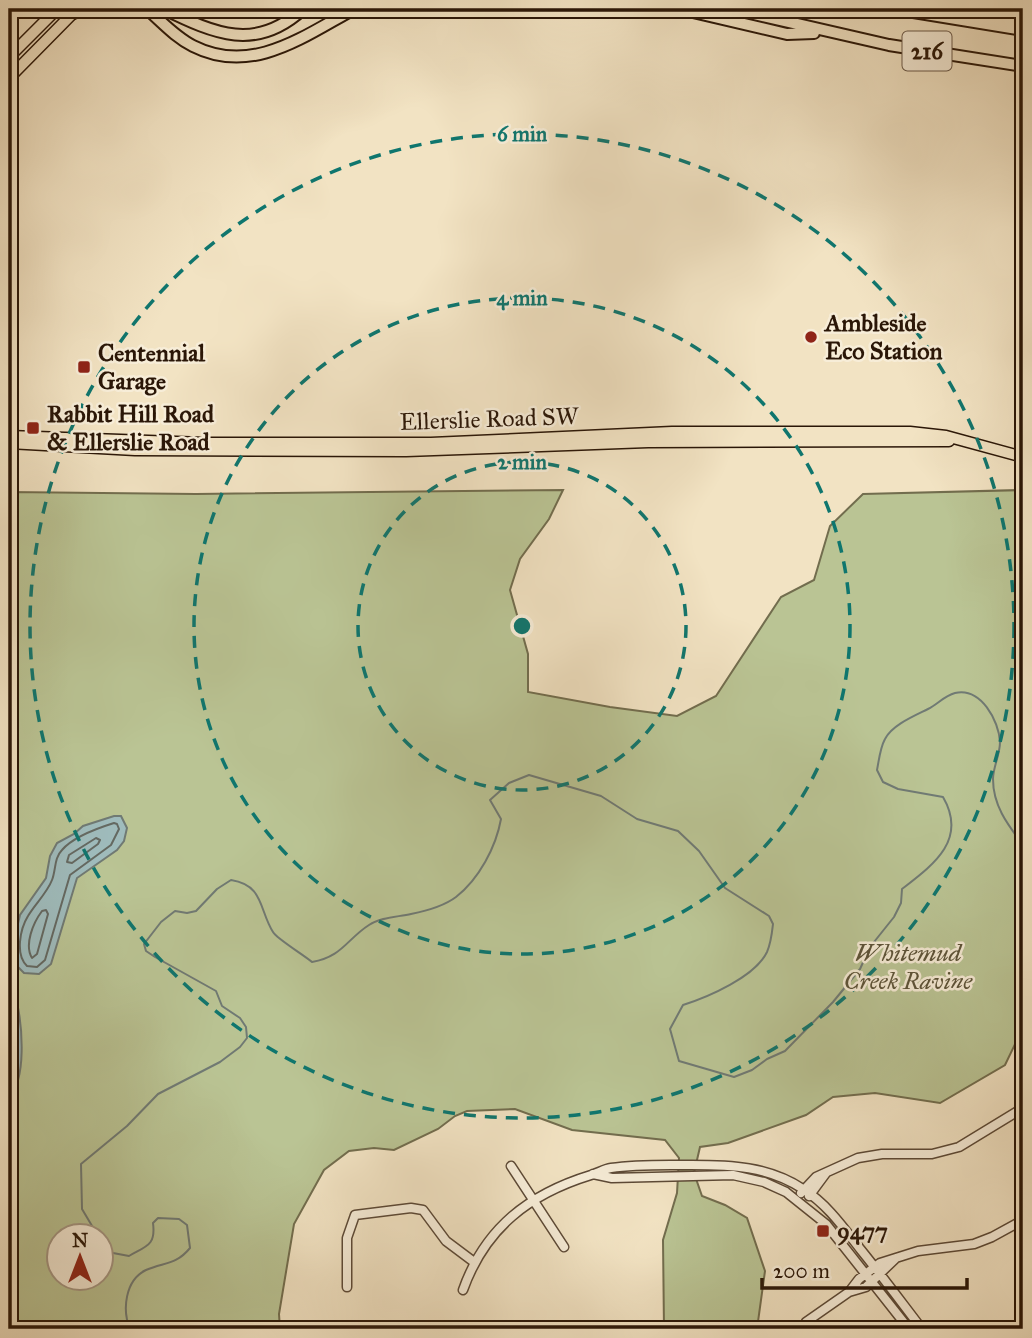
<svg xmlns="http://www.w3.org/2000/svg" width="1032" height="1338" font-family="'IM FELL Great Primer',serif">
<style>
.green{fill:#bac494;stroke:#726d4e;stroke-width:2;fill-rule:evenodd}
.water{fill:#9fbcbd;stroke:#707a74;stroke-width:2}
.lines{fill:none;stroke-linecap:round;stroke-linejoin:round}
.shore{stroke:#646962;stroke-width:2}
.stream{stroke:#707a74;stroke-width:2}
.minor-casing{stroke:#5c4936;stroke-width:11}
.major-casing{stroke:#2a1607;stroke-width:13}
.highway-casing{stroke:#2a1607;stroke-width:14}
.minor{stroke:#f7edd8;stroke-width:8}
.major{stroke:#f2e3c3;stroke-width:10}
.highway{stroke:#f2e3c3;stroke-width:10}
.ring{fill:none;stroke:#0f766e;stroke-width:3.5;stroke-dasharray:12 9}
.poi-dot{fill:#8f2418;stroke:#f7edd8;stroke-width:2.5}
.labels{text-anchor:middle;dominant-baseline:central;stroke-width:5;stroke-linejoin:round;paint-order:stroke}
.shield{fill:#f7edd8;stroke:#685646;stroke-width:2}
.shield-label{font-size:23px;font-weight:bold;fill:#2a1607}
.poi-label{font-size:24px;font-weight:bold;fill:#2a1607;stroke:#f7edd8;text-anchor:start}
.street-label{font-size:24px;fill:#2a1607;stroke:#f7edd8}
.park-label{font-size:24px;font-style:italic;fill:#5c5338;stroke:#f7edd8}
.centre{fill:#0f766e;stroke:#f7edd8;stroke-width:3.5}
.ring-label{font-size:21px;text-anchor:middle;font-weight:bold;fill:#0f766e;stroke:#f7edd8;stroke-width:5;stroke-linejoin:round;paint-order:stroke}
</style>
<rect width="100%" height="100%" fill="#f2e3c3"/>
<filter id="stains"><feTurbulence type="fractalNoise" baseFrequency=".00286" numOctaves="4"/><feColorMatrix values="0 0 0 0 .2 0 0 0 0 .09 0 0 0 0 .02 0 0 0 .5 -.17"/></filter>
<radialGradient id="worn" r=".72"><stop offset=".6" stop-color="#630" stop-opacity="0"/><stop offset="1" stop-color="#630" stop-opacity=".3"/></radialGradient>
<path class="green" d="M563,490L549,519L520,559L510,590L528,654V692L610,707L677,716L716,696L781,597L814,580L830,526L863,494L1023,490V1034L1017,1040L1005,1065L940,1103L875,1093L833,1097L806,1115L728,1143L700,1147L694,1173L702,1196L725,1205L747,1218L765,1271L757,1329H664L663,1240L677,1193L679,1158L665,1140L572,1130L515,1109L467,1111L455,1116L438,1129L394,1150L374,1148L349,1151L324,1170L294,1224L279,1314L280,1329H24L15,1325L11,1311L9,1310V492L196,494ZM60,1236H102V1278H60Z"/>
<path class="water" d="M114,816H121L127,828L124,841L117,850L77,878L51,964L39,974L24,973L15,964L12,949L20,915L46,878L50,856L57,843L74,834L83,826Z
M10,1002L17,1003C22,1025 27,1080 9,1096Z"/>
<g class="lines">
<path class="shore" d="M114,823L117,824L119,829L111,845L70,875L45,960L37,967L27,966C15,955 20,929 28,916C35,904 47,893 52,880C56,870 54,858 62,850C73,837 98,828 114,823Z
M96,838L100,840L98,844L72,863L67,862L69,855Z
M46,910L48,914L37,954L32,958C24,945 33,923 42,911Z
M9,1009C19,1023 14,1066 9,1083"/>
<path class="stream" d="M98,1236L82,1209L81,1164L127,1126L158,1094L220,1062L240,1047L247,1038L246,1027L240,1018L222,1006L216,991L155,957L146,951L144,944L161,922L175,911L187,913L196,911L217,889L231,880C264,885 259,910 273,932C277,939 304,955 312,962C342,957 347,939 369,925C381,917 398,917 411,914C426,911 444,906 456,897C479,879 496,847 501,819L490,800L509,783L529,775L601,796L637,819L678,831L699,851L725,888L769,916L773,924C772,933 771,943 767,952C755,977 708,997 683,1005L670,1029L679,1061L734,1077L752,1070L767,1059L785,1051L833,1002L860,969L870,947L894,917L901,903L902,889C933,865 968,840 943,797L898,789L883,782L877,770C879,760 880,748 885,739C892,725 914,716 928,709C938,704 944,696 955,693C981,687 999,721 1000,742C1000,755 993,767 993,779C993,806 1008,825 1023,845
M102,1243L113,1253L129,1256C146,1246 156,1246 153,1223L158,1218L179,1219L187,1225L190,1248C176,1265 165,1262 146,1270C125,1280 122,1310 130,1329"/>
<g class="minor-casing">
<path id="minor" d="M511,1166L564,1247
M593,1174L612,1178L733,1175L764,1182L786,1192L826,1224L909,1329
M801,1193L816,1177L858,1158L882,1154H932L959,1147L1023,1108
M809,1196L826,1173
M347,1287V1238L355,1215L411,1208L423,1210L446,1241L474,1262
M463,1290C485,1228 529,1194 591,1175C598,1173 604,1169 611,1168C637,1164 664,1165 691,1165C731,1165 768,1166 803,1189C827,1204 843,1227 861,1250C882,1276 902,1303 922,1329
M849,1292L866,1287L895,1259
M803,1329L806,1322L849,1292L859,1279L880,1263L918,1251L974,1244L992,1237L1023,1220"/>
</g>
<g class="major-casing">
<path id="major" d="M9,57L57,9
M9,78L77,9
M9,436L204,443H431L672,432H910L946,436L1023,457
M9,443L135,450L406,451L648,442L949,441"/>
</g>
<g class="highway-casing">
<path id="highway" d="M147,9C162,22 175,37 193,46C252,76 304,36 354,9
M164,9C215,34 256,52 303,9
M680,9L787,34L814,33
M732,9L889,45L1023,66
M895,9L1023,30
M961,9L1023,21
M71,14L84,9"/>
</g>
<use href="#minor" class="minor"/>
<use href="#major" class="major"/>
<use href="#highway" class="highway"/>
</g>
<g class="ring">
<circle cx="522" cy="626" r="164"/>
<circle cx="522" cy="626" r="328"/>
<circle cx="522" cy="626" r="492"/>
</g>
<g class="poi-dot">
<circle cx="811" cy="337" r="7"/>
<rect x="77" y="360" width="14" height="14" rx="3.5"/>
<rect x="26" y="421" width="14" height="14" rx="3.5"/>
<rect x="816" y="1224" width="14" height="14" rx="3.5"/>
</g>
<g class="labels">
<rect class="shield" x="902.5" y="31.5" width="49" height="39" rx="5"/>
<g class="shield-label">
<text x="927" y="51">216</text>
</g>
<g class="poi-label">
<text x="825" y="323">Ambleside<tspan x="825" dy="28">Eco Station</tspan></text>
<text x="98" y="353">Centennial<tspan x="98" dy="28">Garage</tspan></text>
<text x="47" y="414">Rabbit Hill Road<tspan x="47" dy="28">&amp; Ellerslie Road</tspan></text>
<text x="837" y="1231">9477</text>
</g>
<g class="street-label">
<text transform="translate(489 419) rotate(-2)">Ellerslie Road SW</text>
</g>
<g class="park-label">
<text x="908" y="953">Whitemud<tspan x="908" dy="28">Creek Ravine</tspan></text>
</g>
</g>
<circle cx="522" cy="626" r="10" class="centre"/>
<g class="ring-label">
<text x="522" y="141">6 min</text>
<text x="522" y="305">4 min</text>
<text x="522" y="469">2 min</text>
</g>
<rect width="1032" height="1338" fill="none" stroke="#f2e3c3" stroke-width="35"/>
<rect x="10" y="10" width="1011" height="1317" fill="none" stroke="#2a1607" stroke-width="3.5"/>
<rect x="18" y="18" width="997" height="1303" fill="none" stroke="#2a1607" stroke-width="2"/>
<g transform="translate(80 1257)"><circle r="33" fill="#f7edd8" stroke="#a59784" stroke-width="2"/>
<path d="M0-5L12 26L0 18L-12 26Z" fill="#8f2418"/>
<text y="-10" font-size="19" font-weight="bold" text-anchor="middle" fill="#2a1607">N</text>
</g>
<path d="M762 1278v10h205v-10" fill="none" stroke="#2a1607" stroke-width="3.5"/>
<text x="773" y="1278" font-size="21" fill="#2a1607" stroke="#f7edd8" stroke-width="5" paint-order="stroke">200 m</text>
<rect width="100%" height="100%" filter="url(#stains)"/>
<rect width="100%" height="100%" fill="url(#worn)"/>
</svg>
